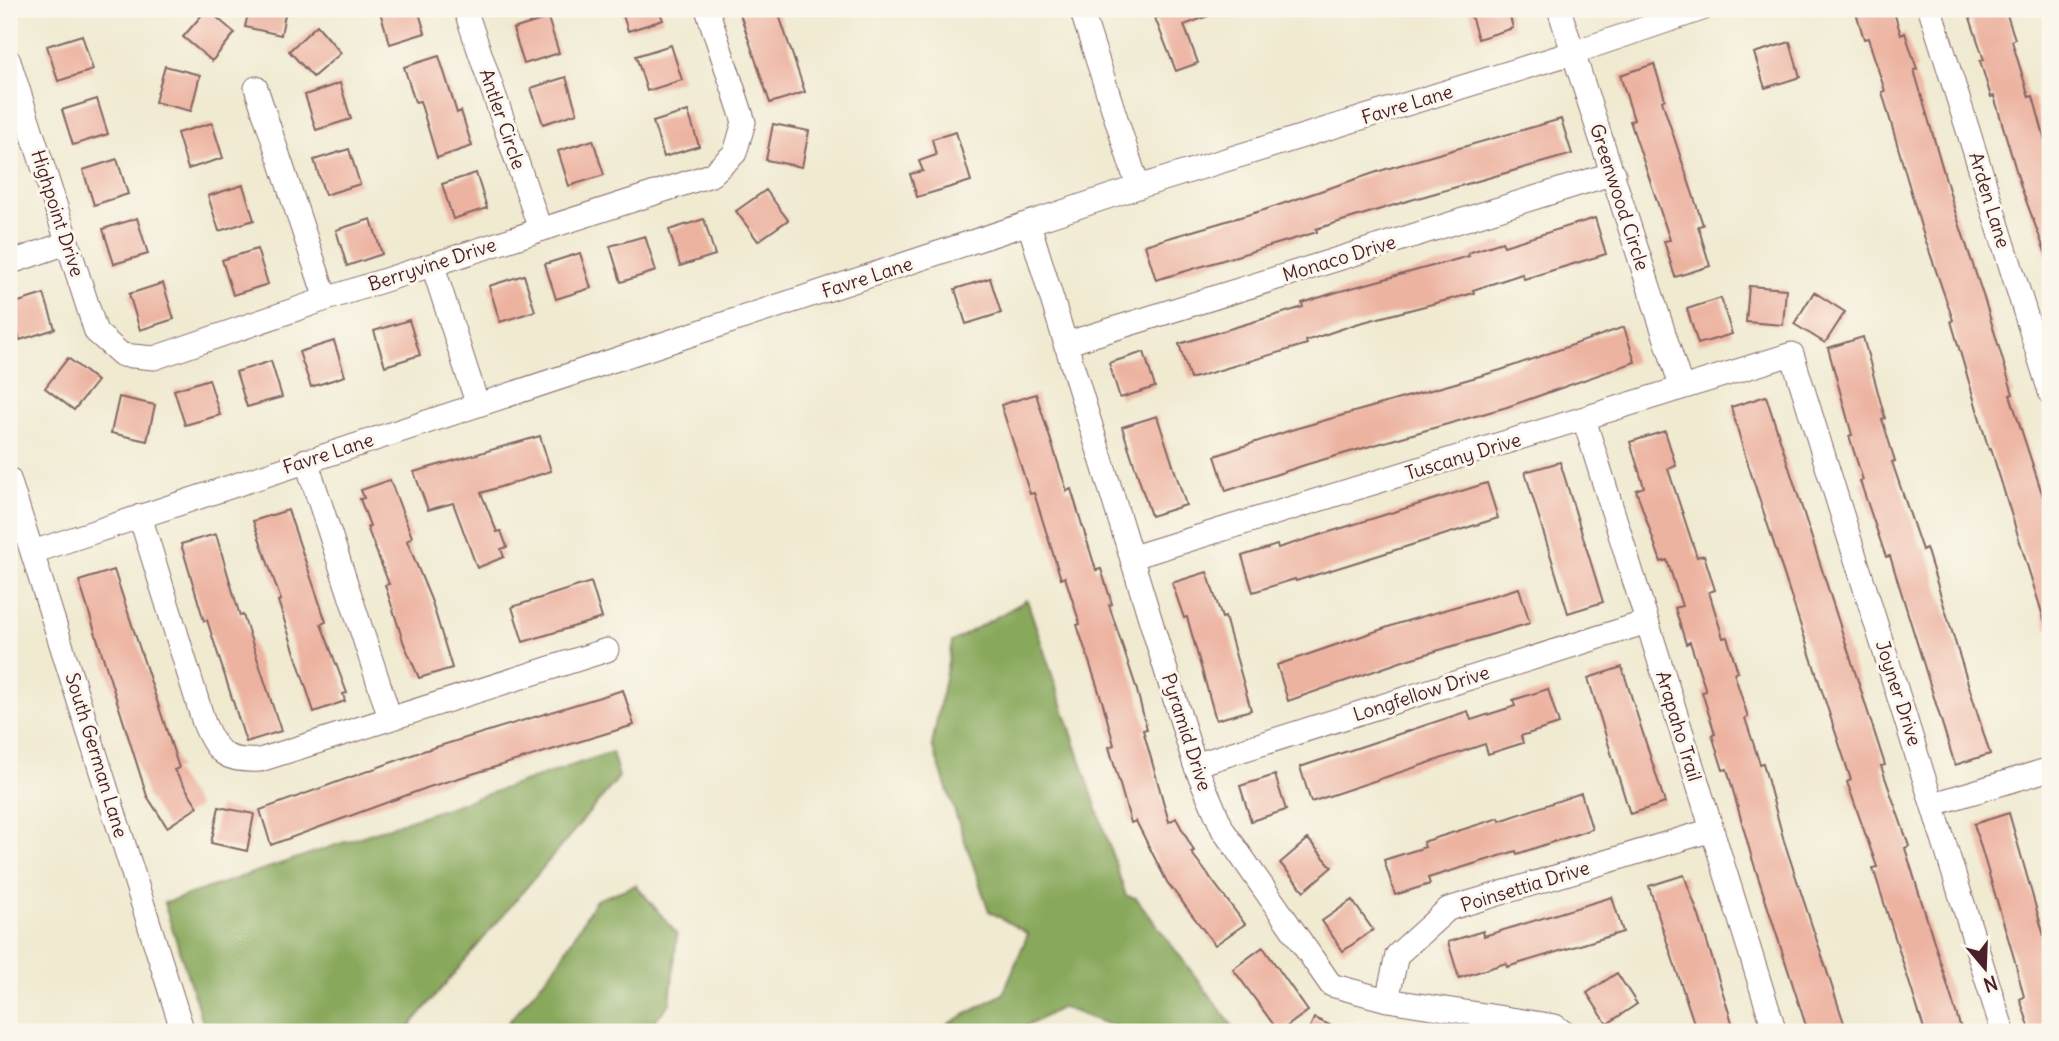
<svg xmlns="http://www.w3.org/2000/svg" width="2059" height="1041" font-family="Delius,sans-serif">
<style>
.forest{fill:#88a85c;stroke:#696444;stroke-width:2}
.building{fill:#edb3a1}
.lines{fill:none;stroke-linecap:round;stroke-linejoin:round}
.minor-casing{stroke:#846665;stroke-width:25}
.minor{stroke:#fff;stroke-width:23}
.labels{text-anchor:middle;dominant-baseline:central;stroke-width:6;stroke-linejoin:round;paint-order:stroke}
.street-label{font-size:19px;fill:#4a1f2b;stroke:#fbf7ec}
</style>
<rect width="100%" height="100%" fill="#fbf7ec"/>
<filter id="ink" filterUnits="userSpaceOnUse"><feTurbulence type="fractalNoise" baseFrequency=".0143" numOctaves="2"/><feDisplacementMap in="SourceGraphic" scale="14" xChannelSelector="R" yChannelSelector="G"/><feConvolveMatrix kernelMatrix="1 2 1 2 8 2 1 2 1" color-interpolation-filters="sRGB"/></filter>
<filter id="wash" filterUnits="userSpaceOnUse"><feTurbulence type="fractalNoise" baseFrequency=".00686" numOctaves="4" result="noise"/><feDisplacementMap in="SourceGraphic" scale="28" xChannelSelector="R" yChannelSelector="G"/><feGaussianBlur stdDeviation="1.57" result="paint"/><feColorMatrix in="noise" values="0 0 0 0 0 0 0 0 0 0 0 0 0 0 0 0 0 1.4 0 .05"/><feComposite in="paint" operator="in"/></filter>
<g filter="url(#wash)">
<rect width="100%" height="100%" fill="#f0ead1"/>
<path class="forest" d="M1027,600L1126,896L1136,898L1237,1032H1129L1062,1007L1016,1032H955L948,1024L1003,994L1028,934L989,911L932,745L952,642Z
M612,752L619,777L405,1032H206L164,903Z
M636,885L677,934L670,1003L645,1032H500L556,966L596,900Z"/>
<g id="blocks">
<path class="building" d="M207,9L235,33L212,61L183,37Z
M249,9H286L281,35L245,27Z
M379,9H418L425,33L390,44Z
M621,9H659L663,20L628,31Z
M757,9H777L805,92L770,103L740,14Z
M1179,9L1224,10L1184,25L1198,63L1176,71L1155,18Z
M1469,9H1508L1513,28L1478,39Z
M1855,9H1893L1901,35L1905,33L1917,69L1914,70L1955,211L1985,301L2013,394L2010,395L2050,518V629H2047L1991,449L1989,450L1951,321L1953,320L1922,230L1882,92L1885,91L1868,38L1864,39Z
M1990,9H2005L2015,39L2012,41L2029,97L2033,96L2050,158V257H2047L2021,187L1994,96L1991,97L1980,61L1984,60L1969,15Z
M548,18L559,53L524,64L513,29Z
M317,25L341,53L313,77L289,51Z
M82,35L93,70L58,81L47,46Z
M1790,42L1800,77L1765,88L1754,53Z
M671,45L682,80L647,91L636,56Z
M439,56L457,113L461,111L472,146L437,158L420,101L415,102L404,67Z
M1654,64L1665,99L1662,101L1703,225L1698,226L1710,266L1675,277L1664,241L1670,240L1630,121L1634,120L1620,75Z
M165,66L200,75L191,111L155,102Z
M566,77L577,113L543,124L531,88Z
M340,83L351,119L316,130L305,95Z
M97,99L108,134L73,145L62,110Z
M688,111L699,146L664,157L653,122Z
M1561,119L1572,154L1404,202L1316,229L1317,232L1156,280L1145,245L1264,210L1386,169Z
M212,123L223,158L188,169L177,133Z
M773,124L809,131L802,167L766,160Z
M956,132L971,181L917,197L910,174L923,171L919,161L936,155L932,139Z
M593,140L604,175L569,186L558,151Z
M349,149L360,184L325,195L314,160Z
M117,159L128,194L94,205L83,170Z
M476,173L487,208L453,219L442,184Z
M243,185L254,220L219,231L208,196Z
M766,190L788,220L758,241L736,211Z
M137,218L148,254L114,264L103,229Z
M1595,218L1606,254L1524,279L1522,274L1473,290L1474,293L1356,324L1306,341L1307,344L1190,379L1179,344L1303,307L1302,303L1337,292L1469,256L1468,253L1502,242L1504,246Z
M371,219L382,254L347,266L336,230Z
M704,219L715,255L680,266L669,230Z
M645,236L656,271L621,282L610,246Z
M257,249L268,284L233,295L222,260Z
M580,253L591,288L556,299L545,264Z
M524,275L535,311L500,322L489,286Z
M990,278L1001,313L966,324L955,289Z
M163,283L174,319L140,330L129,294Z
M1749,286L1786,289L1783,325L1746,322Z
M1814,292L1845,312L1825,343L1794,324Z
M44,294L55,329L20,340L9,305Z
M1721,298L1732,334L1698,344L1687,309Z
M409,320L420,355L385,366L374,331Z
M1624,327L1635,362L1507,407L1308,464L1226,491L1215,456L1291,430L1501,370Z
M1863,337L1885,418L1882,419L1895,461L1892,462L1922,550L1926,548L1990,754L1955,765L1890,556L1886,557L1860,481L1863,480L1849,436L1852,435L1828,348Z
M334,341L345,376L311,387L299,352Z
M1144,352L1155,387L1120,398L1109,363Z
M68,358L97,381L74,410L45,388Z
M271,361L282,397L247,407L236,372Z
M209,379L220,415L185,425L174,390Z
M1036,394L1067,491L1071,489L1096,570L1101,569L1112,604L1109,605L1136,687L1147,729L1143,730L1169,822L1176,818L1194,851L1191,852L1245,924L1215,945L1167,882L1136,821L1131,823L1109,747L1114,745L1103,704L1077,625L1080,624L1065,577L1061,579L1034,493L1030,494L1001,405Z
M1766,396L1885,765L1881,766L1909,846L1905,848L1962,1032H1925L1873,868L1877,867L1847,782L1851,780L1745,455L1731,407Z
M119,397L155,405L147,441L111,433Z
M1157,416L1186,505L1151,516L1122,427Z
M1665,431L1676,466L1668,469L1697,557L1704,555L1715,590L1709,592L1723,638L1727,637L1738,672L1734,673L1748,717L1745,718L1760,764L1763,763L1784,841L1847,1032H1808L1751,855L1727,769L1723,770L1712,735L1715,734L1702,692L1706,691L1690,642L1686,644L1675,608L1682,606L1667,560L1661,562L1636,490L1644,487L1630,442Z
M540,436L551,471L481,493L497,532L501,531L507,547L501,549L504,557L477,568L453,503L428,510L414,472Z
M1560,462L1603,602L1568,613L1525,472Z
M390,480L412,537L407,541L432,602L452,668L419,678L404,644L385,585L389,584L367,527L370,526L360,499L364,498L361,490Z
M1487,483L1498,518L1296,581L1295,579L1253,592L1242,556L1277,545L1278,548Z
M288,510L326,622L321,624L347,693L343,694L345,701L314,712L278,601L281,600L253,521Z
M216,534L240,616L243,615L281,731L246,742L207,620L204,621L181,544Z
M114,570L179,768L174,770L198,807L167,827L147,796L79,581Z
M1207,572L1222,618L1225,617L1251,710L1216,720L1187,617L1184,618L1172,583Z
M591,582L602,618L523,642L512,607Z
M1519,588L1530,623L1406,660L1288,701L1277,665L1400,623Z
M1622,667L1665,803L1630,814L1588,678Z
M1548,689L1559,724L1521,736L1523,743L1488,754L1485,744L1311,802L1300,767L1468,711L1471,720L1515,706L1513,700Z
M623,690L634,725L429,787L271,845L260,810L423,751Z
M1275,775L1286,810L1251,821L1240,786Z
M1581,793L1592,829L1517,854L1516,851L1428,878L1430,884L1395,895L1384,860L1425,847L1423,842L1499,818L1500,821Z
M219,807L254,814L247,851L211,843Z
M2009,813L2050,957V1028L2038,1032H2031L2020,999L2024,997L2014,958L1974,824Z
M1308,839L1332,867L1304,891L1280,863Z
M1684,875L1699,916L1735,1032H1697L1660,921L1649,886Z
M1612,897L1623,932L1507,967L1506,963L1459,978L1448,942L1483,931L1484,936Z
M1352,900L1373,930L1343,951L1322,921Z
M1263,947L1308,1011L1279,1032L1233,969Z
M1617,973L1637,1004L1607,1024L1587,993Z
M1314,1018L1345,1032H1308Z"/>
</g>
</g>
<g filter="url(#ink)">
<use href="#blocks" fill-opacity="0" stroke="#846665" stroke-width="2"/>
<g class="lines">
<g class="minor-casing">
<path id="minor" d="M465,9L540,229
M1081,9L1138,187
M1559,9L1681,386
M1930,9L2050,392
M9,61L96,332L122,355L154,358L326,299L711,175L735,153L744,122L707,9
M256,88L326,299
M1029,224L1195,765L1223,830L1331,985L1387,1000L1555,1026L1563,1032
M9,263L67,243
M433,266L477,403
M1065,344L1614,173
M1584,419L1775,1032
M306,460L390,718
M9,479L183,1032
M140,516L204,723C217,754 226,762 260,760L607,650
M33,552L1138,187L1572,53L1702,9
M1133,557L1792,354L2003,1032
M1195,765L1647,622
M1934,804L2050,769
M1387,1000L1397,955L1448,909L1712,830"/>
</g>
<use href="#minor" class="minor"/>
</g>
</g>
<g class="labels">
<g class="street-label">
<text transform="translate(1407 104) rotate(-17)">Favre Lane</text>
<text transform="translate(503 119) rotate(71)">Antler Circle</text>
<text transform="translate(1620 197) rotate(72)">Greenwood Circle</text>
<text transform="translate(1990 200) rotate(73)">Arden Lane</text>
<text transform="translate(58 213) rotate(72)">Highpoint Drive</text>
<text transform="translate(1339 258) rotate(-17)">Monaco Drive</text>
<text transform="translate(432 264) rotate(-18)">Berryvine Drive</text>
<text transform="translate(867 277) rotate(-18)">Favre Lane</text>
<text transform="translate(328 453) rotate(-18)">Favre Lane</text>
<text transform="translate(1463 456) rotate(-17)">Tuscany Drive</text>
<text transform="translate(1421 693) rotate(-18)">Longfellow Drive</text>
<text transform="translate(1899 693) rotate(72)">Joyner Drive</text>
<text transform="translate(1679 726) rotate(73)">Arapaho Trail</text>
<text transform="translate(1187 732) rotate(72)">Pyramid Drive</text>
<text transform="translate(97 755) rotate(73)">South German Lane</text>
<text transform="translate(1525 886) rotate(-17)">Poinsettia Drive</text>
</g>
</g>
<rect width="2059" height="1041" fill="none" stroke="#fbf7ec" stroke-width="35"/>
<g transform="translate(1985 968) rotate(161)" stroke="#fbf7ec" stroke-width="5" paint-order="stroke">
<path d="M0-5L12 26L0 18L-12 26Z" fill="#4a1f2b"/>
<text y="-10" font-size="19" font-weight="bold" text-anchor="middle" fill="#4a1f2b">N</text>
</g>
</svg>
